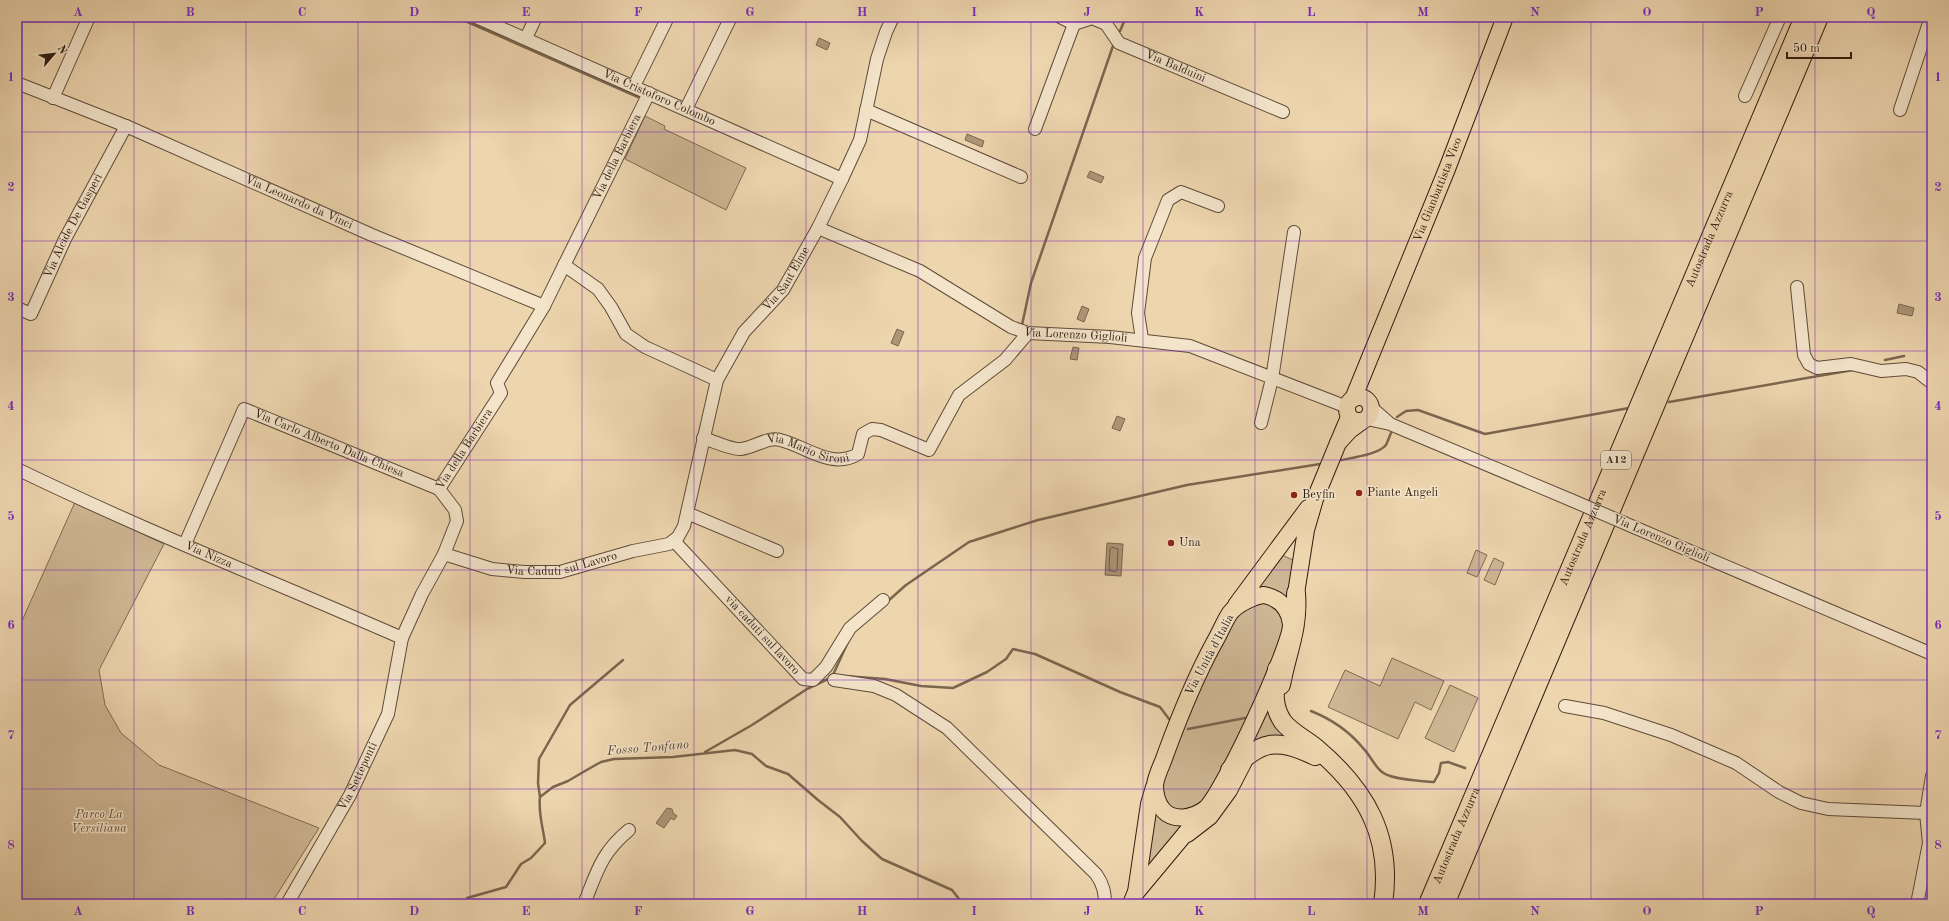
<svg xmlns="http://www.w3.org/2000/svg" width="1949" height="921" font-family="'Old Standard TT',serif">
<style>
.green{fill:#cdb693;stroke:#7e6a52}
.water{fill:#ad9678;stroke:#7b664e}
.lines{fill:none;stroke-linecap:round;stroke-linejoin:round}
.shore{stroke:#6e5a44;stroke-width:1}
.stream{stroke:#7b664e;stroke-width:2.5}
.minor-casing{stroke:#5f4b38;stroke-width:14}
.major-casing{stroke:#301d10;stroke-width:18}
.highway-casing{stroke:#301d10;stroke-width:20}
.minor{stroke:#f3e4ca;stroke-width:12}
.major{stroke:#edd5ae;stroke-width:16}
.highway{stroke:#edd5ae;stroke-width:18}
.minor-bridge-casing{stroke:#5f4b38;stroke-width:14;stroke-linecap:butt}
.minor-bridge{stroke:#f3e4ca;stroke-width:12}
.grid{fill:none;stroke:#7b2cbf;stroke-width:1;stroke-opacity:0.55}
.poi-dot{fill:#8f2418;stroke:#f3e4ca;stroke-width:1.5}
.labels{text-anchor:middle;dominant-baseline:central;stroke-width:3;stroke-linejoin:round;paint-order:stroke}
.shield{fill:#f3e4ca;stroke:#6a5948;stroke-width:1}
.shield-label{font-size:11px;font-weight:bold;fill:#301d10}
.street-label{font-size:12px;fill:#301d10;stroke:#f3e4ca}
.poi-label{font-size:12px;fill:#301d10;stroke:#f3e4ca;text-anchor:start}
.park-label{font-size:12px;font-style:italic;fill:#5f4b37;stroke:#f3e4ca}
.water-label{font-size:13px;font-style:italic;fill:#5c4734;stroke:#f3e4ca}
.neatline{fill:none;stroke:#7b2cbf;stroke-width:1.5}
.grid-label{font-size:13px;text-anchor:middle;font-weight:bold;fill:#7b2cbf}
</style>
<rect width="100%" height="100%" fill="#edd5ae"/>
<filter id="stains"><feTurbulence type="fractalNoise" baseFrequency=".005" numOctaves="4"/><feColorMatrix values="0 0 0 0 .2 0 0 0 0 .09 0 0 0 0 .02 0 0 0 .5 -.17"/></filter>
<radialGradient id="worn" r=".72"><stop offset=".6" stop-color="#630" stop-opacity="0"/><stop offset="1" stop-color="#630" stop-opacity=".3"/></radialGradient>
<path class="green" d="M645,116L665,126L664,129L746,168L726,210L625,159Z
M75,502L164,544L99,670L105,705L121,733L159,765L319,828L271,904H17V632Z
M1476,550L1487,555L1477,577L1467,573Z
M1282,555L1293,560L1296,564L1291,617L1254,594Z
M1494,558L1504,563L1495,585L1484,580Z
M1270,600L1285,616L1278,653L1221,780L1197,807L1174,812L1160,797V789L1178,731L1235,617L1243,610Z
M1392,658L1444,681L1431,710L1415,702L1398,739L1328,707L1345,670L1380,686Z
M1450,685L1478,698L1454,752L1425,738Z
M1264,704L1292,736L1250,749Z
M1153,805L1191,822L1144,873Z"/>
<path class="water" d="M819,38L830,43L827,50L816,45Z
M967,134L984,141L982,147L965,140Z
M1090,171L1104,177L1101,183L1087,177Z
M1899,304L1914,308L1912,316L1897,313Z
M1082,306L1089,309L1084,322L1077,319Z
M897,329L904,332L898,346L891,343Z
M1073,347L1079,348L1077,360L1070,359Z
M1117,416L1125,419L1120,431L1112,428Z
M1107,543L1123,544L1121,576L1105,575Z
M667,808L672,809L673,813L677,816L674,820L671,818L664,828L656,823Z"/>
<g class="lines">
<path class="shore" d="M1112,547L1118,549L1117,570L1115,572L1109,570L1110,549Z"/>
<path class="stream" d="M456,17L638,97
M1120,31L1126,17
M1022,325L1031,283L1114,43
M1885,360L1904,356
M1669,402L1853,370
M1397,417L1406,411L1418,410L1485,434L1629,408
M1337,461C1349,458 1378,455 1386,445C1388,441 1389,437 1391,433
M888,601L906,585L969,542L1038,520L1187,485L1320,464
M844,676L885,679L921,686L953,688L987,672L1006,659L1013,649L1035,654L1120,692L1160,707L1169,719
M832,677L848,642
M1311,711C1331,719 1349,731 1363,748C1370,755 1375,767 1382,772C1392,780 1421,781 1434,782L1439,773L1441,763L1448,762L1465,768
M1188,729L1245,718
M705,752L752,725L807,689L832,677
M540,797L538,783L539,759L570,705L623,660
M467,904V898L506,887L521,864L531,858L545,843C543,827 538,813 540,797L553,787L568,781L585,771L601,762L614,759L673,757L735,750L752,754L766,766L788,774L818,800L840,817L862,841L882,859L952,890L963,904"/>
<g class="minor-casing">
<g id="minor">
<path id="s1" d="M476,17L842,179"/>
<path id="s2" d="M1060,17L1074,24L1092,18L1106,24L1119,43L1283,112"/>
<path d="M526,38L536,17"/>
<path id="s3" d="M17,83L126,126L372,235L544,306"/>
<path d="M634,86L668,17"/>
<path d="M1745,96L1780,17"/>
<path d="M53,98L89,17"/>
<path d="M686,109L731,17"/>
<path d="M866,110L1021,177"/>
<path d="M1900,110L1931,17"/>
<path d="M1035,129L1074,24"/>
<path id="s4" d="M818,228L920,271L1011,327L1028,333L1110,337L1190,346L1347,407"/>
<path d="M564,265L598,289L611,307L626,334L645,347L717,380"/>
<path d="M1797,287L1804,355L1809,364L1817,368L1851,364L1881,371L1906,369L1918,372L1932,383"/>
<path id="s5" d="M17,308L31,314L65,239L126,126"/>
<path d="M1142,339L1138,313L1145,258L1168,200L1181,192L1218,206"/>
<path d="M1372,408L1388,422"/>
<path d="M1367,419L1390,424L1571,500"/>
<path d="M1261,423L1272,379L1294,232"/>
<path id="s6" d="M703,438C713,441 732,450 741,449C754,448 768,436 780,440C806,446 831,470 858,454L863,434L872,429L881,430L929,450L959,395L1005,360L1028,333"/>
<path id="s7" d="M17,469C143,530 274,582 402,638"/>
<path d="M687,513L777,551"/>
<path d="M1636,528L1932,654"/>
<path id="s8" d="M674,541L803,679L813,680L826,667L850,628L883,600"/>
<path id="s9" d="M185,544L244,409L439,489"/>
<path id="s10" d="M444,554L492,569L524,572H560L633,551L669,544L678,537L684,526L717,380L744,332L783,290L818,228L842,179L860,140L877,59L886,32L893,17"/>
<path d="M834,680L874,686L896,695L947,728L1096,874C1103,884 1105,892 1105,904"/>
<path d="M1565,706L1604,713L1671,735L1736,763L1779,792L1801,803L1828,809L1926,813"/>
<path id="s11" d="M287,904L350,795L388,714L402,638L422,594L444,554L457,521L455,510L439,489L501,393L497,383L544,306L649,93"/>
<path d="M584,904C597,872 601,853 629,830"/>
<path d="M1917,904L1929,843L1926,813L1932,776"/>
</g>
</g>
<g class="major-casing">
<g id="major">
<circle cx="1359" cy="409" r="12"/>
<path id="s12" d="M1353,399L1447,169L1505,17"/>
<path d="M1349,417L1338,443L1350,430L1361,422"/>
<path d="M1264,595C1279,598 1289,608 1291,624C1292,645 1222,796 1205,809C1193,818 1174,822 1163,810C1157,803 1155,794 1155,785C1156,775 1163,763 1166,753C1180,715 1195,678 1214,643C1220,633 1224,622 1230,613C1237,604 1254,596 1264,595Z"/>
<path d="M1236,605L1308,508"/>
<path d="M1294,606L1306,530L1315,499L1338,443"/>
<path d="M1136,892L1149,804L1154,787"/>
<path d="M1131,904L1135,894L1195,822"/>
</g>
</g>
<g class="highway-casing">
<g id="highway">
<path d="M1277,669C1275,689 1271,704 1283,722C1292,733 1305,739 1316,748C1366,790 1393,837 1383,904"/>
<path d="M1281,685C1287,652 1299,628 1296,593"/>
<path d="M1230,770C1263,741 1274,737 1315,756"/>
<path d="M1187,833L1209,816L1228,790L1243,761"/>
<path id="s13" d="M1428,904L1804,17"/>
<path d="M1445,904L1819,17"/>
</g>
</g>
<use href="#minor" class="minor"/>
<use href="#major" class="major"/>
<use href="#highway" class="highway"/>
<g class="minor-bridge-casing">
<path id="minor-bridge" d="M1571,500L1636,528"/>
</g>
<use href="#minor-bridge" class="minor-bridge"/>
</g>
<path class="grid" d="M134,17V904M246,17V904M358,17V904M470,17V904M582,17V904M694,17V904M806,17V904M918,17V904M1031,17V904M1143,17V904M1255,17V904M1367,17V904M1479,17V904M1591,17V904M1703,17V904M1815,17V904M17,132H1932M17,241H1932M17,351H1932M17,460H1932M17,570H1932M17,680H1932M17,789H1932"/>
<g class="poi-dot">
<circle cx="1359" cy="493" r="4"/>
<circle cx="1294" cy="495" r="4"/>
<circle cx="1171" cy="543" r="4"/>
</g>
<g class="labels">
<rect class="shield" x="1601" y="451" width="30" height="18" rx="3"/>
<g class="shield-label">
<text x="1616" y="460">A12</text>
</g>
<g class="street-label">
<text stroke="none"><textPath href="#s2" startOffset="134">Via Balduini</textPath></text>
<text stroke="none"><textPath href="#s1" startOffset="200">Via Cristoforo Colombo</textPath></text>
<text stroke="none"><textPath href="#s11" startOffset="841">Via della Barbiera</textPath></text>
<text stroke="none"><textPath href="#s12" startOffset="226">Via Gianbattista Vico</textPath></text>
<text stroke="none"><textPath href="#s3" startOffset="306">Via Leonardo da Vinci</textPath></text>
<text stroke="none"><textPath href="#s5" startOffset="113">Via Alcide De Gasperi</textPath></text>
<text stroke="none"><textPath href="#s13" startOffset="722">Autostrada Azzurra</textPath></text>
<text stroke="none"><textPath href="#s10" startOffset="528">Via Sant'Elme</textPath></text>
<text stroke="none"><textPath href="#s4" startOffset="283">Via Lorenzo Giglioli</textPath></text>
<text stroke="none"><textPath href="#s9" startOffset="239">Via Carlo Alberto Dalla Chiesa</textPath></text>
<text stroke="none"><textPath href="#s11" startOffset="507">Via della Barbiera</textPath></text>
<text stroke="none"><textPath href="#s6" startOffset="110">Via Mario Sironi</textPath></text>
<text stroke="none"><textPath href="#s13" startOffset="398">Autostrada Azzurra</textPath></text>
<text transform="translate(1661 539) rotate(23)">Via Lorenzo Giglioli</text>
<text stroke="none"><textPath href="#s7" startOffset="210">Via Nizza</textPath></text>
<text stroke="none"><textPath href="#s10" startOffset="121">Via Caduti sul Lavoro</textPath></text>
<text stroke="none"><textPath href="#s8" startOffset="129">via caduti sul lavoro</textPath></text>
<text transform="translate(1210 655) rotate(-62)">Via Unità d'Italia</text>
<text stroke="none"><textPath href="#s11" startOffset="146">Via Setteponti</textPath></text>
<text stroke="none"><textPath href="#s13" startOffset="74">Autostrada Azzurra</textPath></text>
</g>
<g class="poi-label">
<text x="1367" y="493">Piante Angeli</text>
<text x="1302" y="495">Beyfin</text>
<text x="1179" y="543">Una</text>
</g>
<g class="park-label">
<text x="99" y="815">Parco La<tspan x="99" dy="14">Versiliana</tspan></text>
</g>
<g class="water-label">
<text transform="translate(648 748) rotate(-5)">Fosso Tonfano</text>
</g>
</g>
<rect width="1949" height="921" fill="none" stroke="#edd5ae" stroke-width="44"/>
<g transform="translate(54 54) rotate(62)" stroke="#f3e4ca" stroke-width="3" paint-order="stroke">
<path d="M0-3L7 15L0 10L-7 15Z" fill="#301d10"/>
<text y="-6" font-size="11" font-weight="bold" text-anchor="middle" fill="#301d10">N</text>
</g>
<path d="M1787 52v6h64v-6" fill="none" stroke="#301d10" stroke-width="2"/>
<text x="1793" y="52" font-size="12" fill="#301d10" stroke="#f3e4ca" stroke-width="3" paint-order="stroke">50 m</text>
<rect x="22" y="22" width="1905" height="877" class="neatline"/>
<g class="grid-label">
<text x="78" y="16">A</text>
<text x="190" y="16">B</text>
<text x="302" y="16">C</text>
<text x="414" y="16">D</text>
<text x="526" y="16">E</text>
<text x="638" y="16">F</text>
<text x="750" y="16">G</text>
<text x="862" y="16">H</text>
<text x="974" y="16">I</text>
<text x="1087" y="16">J</text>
<text x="1199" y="16">K</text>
<text x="1311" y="16">L</text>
<text x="1423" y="16">M</text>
<text x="1535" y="16">N</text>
<text x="1647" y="16">O</text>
<text x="1759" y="16">P</text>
<text x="1871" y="16">Q</text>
<text x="11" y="81">1</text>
<text x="1938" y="81">1</text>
<text x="11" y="191">2</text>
<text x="1938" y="191">2</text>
<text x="11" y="301">3</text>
<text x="1938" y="301">3</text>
<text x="11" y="410">4</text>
<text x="1938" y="410">4</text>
<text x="11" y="520">5</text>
<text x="1938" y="520">5</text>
<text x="11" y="629">6</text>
<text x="1938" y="629">6</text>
<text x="11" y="739">7</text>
<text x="1938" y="739">7</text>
<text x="11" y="849">8</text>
<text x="1938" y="849">8</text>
<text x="78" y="915">A</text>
<text x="190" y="915">B</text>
<text x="302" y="915">C</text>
<text x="414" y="915">D</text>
<text x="526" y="915">E</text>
<text x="638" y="915">F</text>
<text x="750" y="915">G</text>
<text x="862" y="915">H</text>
<text x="974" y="915">I</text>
<text x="1087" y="915">J</text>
<text x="1199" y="915">K</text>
<text x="1311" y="915">L</text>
<text x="1423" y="915">M</text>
<text x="1535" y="915">N</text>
<text x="1647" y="915">O</text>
<text x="1759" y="915">P</text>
<text x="1871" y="915">Q</text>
</g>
<rect width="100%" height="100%" filter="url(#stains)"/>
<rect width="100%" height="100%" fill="url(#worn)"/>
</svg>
